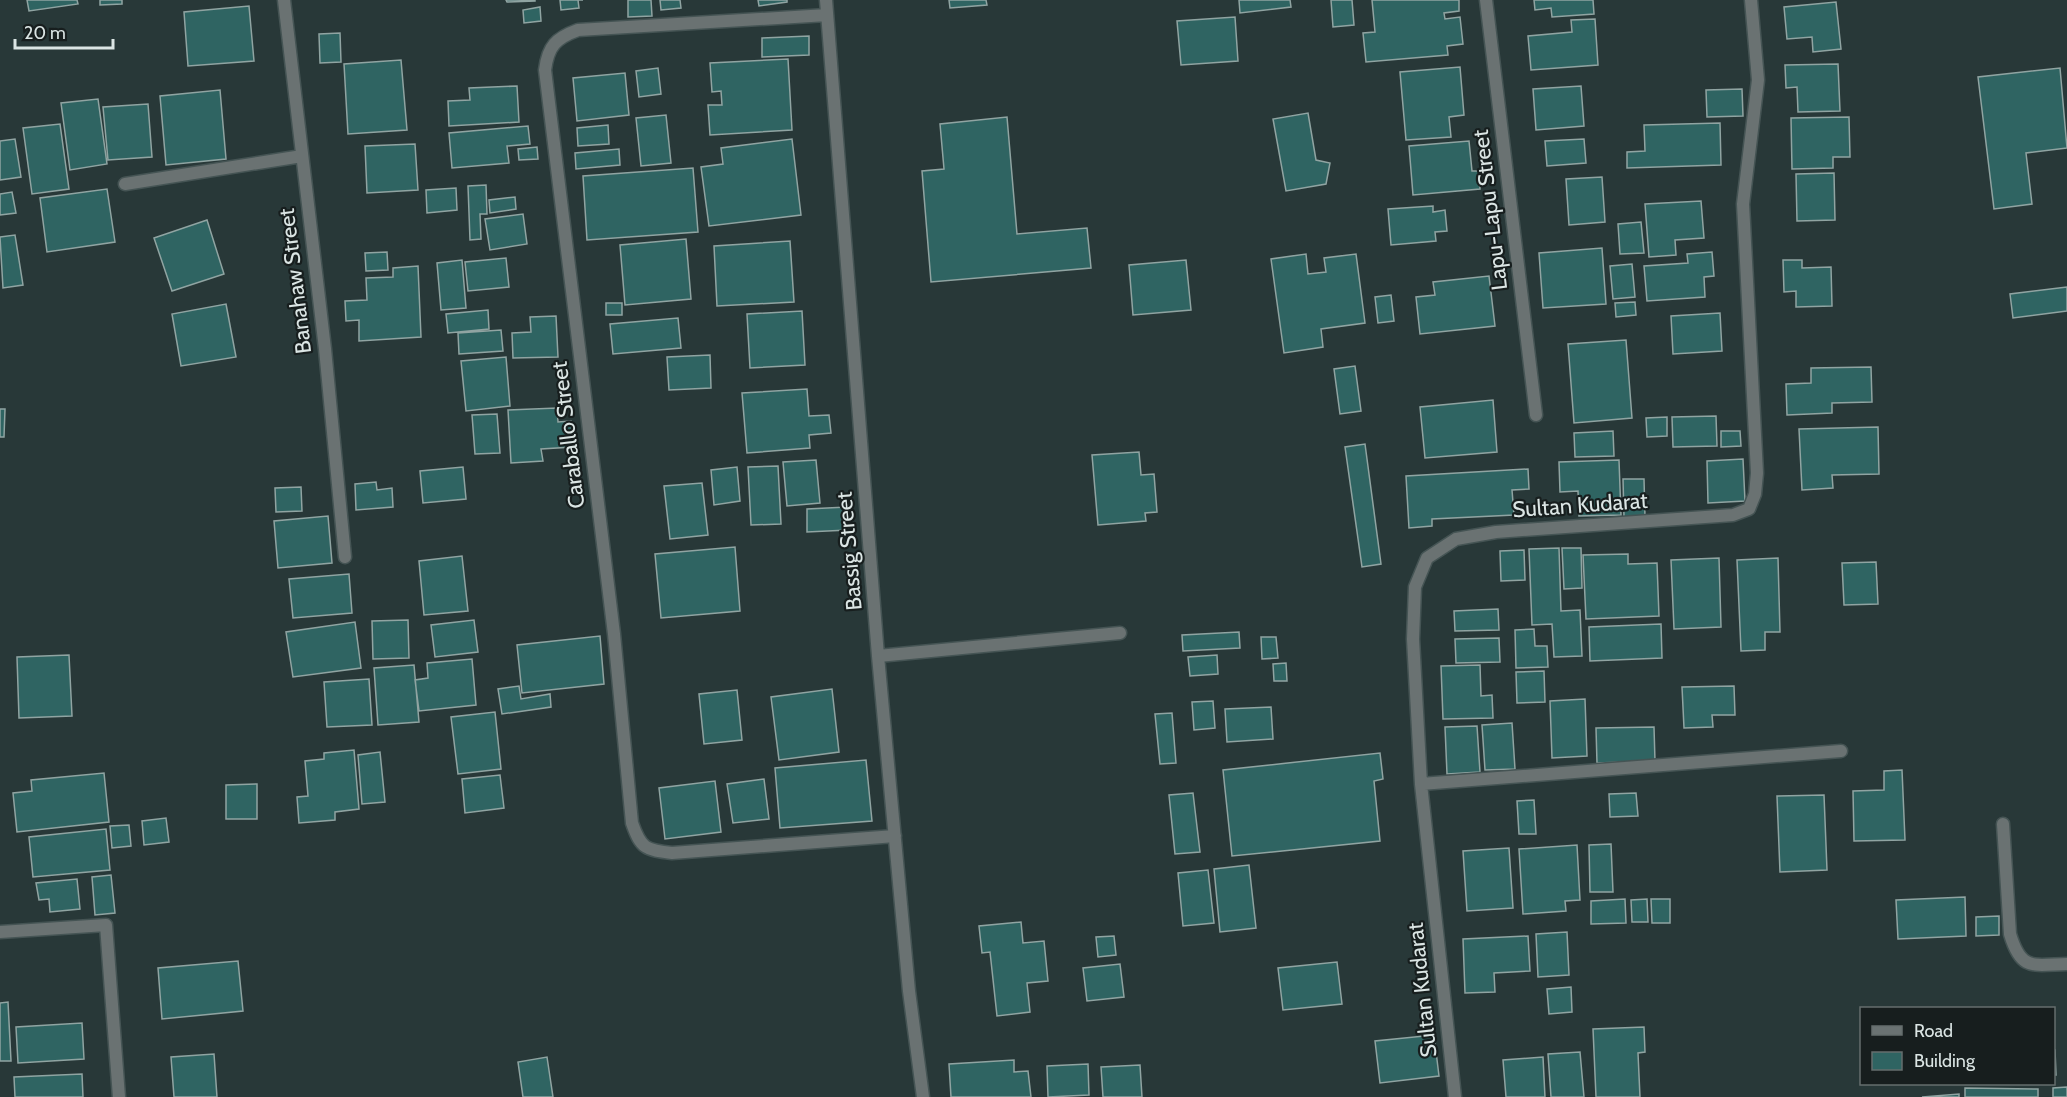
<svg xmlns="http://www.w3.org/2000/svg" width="2067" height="1097" font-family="Cabin,sans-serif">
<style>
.building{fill:#2f6462;stroke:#90a4a2;stroke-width:1.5}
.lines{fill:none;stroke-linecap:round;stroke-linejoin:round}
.minor-casing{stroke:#455454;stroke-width:15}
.minor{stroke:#6a7272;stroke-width:12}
.labels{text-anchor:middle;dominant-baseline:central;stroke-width:4.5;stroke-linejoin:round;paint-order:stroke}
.street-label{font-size:22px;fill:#dbe5e4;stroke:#171e1e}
</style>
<rect width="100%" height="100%" fill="#283838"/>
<path class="building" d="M27,0H77L78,4L29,11Z
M100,0H122V4L100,5Z
M506,0H535V1L507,2Z
M560,0H583H578L579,8L561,10Z
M628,0H651L652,16L628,17Z
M660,0H680L681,8L661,10Z
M758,0H787V2L759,6Z
M949,0H986L987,5L950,8Z
M1239,0H1290L1291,7L1240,13Z
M1331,0H1352L1354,25L1333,27Z
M1372,0H1459V11L1444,13L1445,19L1460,17L1463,44L1447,46L1448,55L1366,62L1363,33L1375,32Z
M1534,0H1593L1594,14L1552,17L1551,8L1535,10Z
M1836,2L1841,49L1813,52L1812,37L1787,39L1784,7Z
M249,6L254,61L188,66L184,12Z
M540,7L541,21L524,23L523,10Z
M1235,17L1238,61L1181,65L1177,21Z
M1595,19L1598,65L1531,70L1528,36L1572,32L1571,20Z
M340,33L341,62L320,63L319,34Z
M809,36V55L762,57V38Z
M788,59L792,130L710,135L708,105H722L721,91L712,92L710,63Z
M401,60L407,130L348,134L344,64Z
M1838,64L1840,111L1798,112L1797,87L1786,88L1785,65Z
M1460,67L1464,115L1449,117L1451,137L1406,140L1400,72Z
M658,68L661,94L639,97L636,71Z
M2060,68L2067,148L2026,153L2032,204L1994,209L1978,77Z
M625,73L629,115L577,121L573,78Z
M517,86L519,122L449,126L448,101L470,100L469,88Z
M1581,86L1584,126L1536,130L1533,89Z
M1742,89L1743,116L1707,117L1706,90Z
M220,90L226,159L166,165L160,96Z
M98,99L107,164L70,170L61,103Z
M148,104L152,157L108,160L103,107Z
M1308,113L1316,160L1330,163L1326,184L1286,191L1273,119Z
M666,115L671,163L641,166L636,118Z
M1007,117L1017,234L1087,228L1091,268L931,282L922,171L944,169L940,124Z
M1849,117L1850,157H1833V168L1792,169L1791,118Z
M1720,123L1721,165L1627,168V152L1645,151L1644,125Z
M60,124L69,189L32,194L23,128Z
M608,125L609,144L578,146L577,128Z
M528,126L530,144L507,146L509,163L452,168L449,133Z
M15,139L21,177L0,180V141Z
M792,139L801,215L709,226L701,167L723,164L721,148Z
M1584,139L1586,163L1547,166L1545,141Z
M1469,141L1472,171H1479L1480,189L1413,195L1409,146Z
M415,144L418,190L367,193L365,146Z
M537,147L538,159L519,160L518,149Z
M619,149L620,165L576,169L575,153Z
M693,168L698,232L587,240L583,176Z
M1834,173L1835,220L1797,221L1796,174Z
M1602,177L1605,222L1569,225L1566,179Z
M486,185L487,214H480L481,239L470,240L468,186Z
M456,188L457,210L427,213L426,190Z
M107,189L115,242L47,252L40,198Z
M12,192L16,213L0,215V194Z
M515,197L516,209L490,213L489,200Z
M1701,201L1704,238L1675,240L1676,255L1649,257L1645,204Z
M1433,206V212L1445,210L1447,231L1435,232L1436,241L1391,245L1388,209Z
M523,214L527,244L490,250L485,219Z
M207,220L224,274L172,291L154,238Z
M1641,222L1644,253L1620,254L1618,224Z
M15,235L23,285L3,288L0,237Z
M686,239L691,299L625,305L620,245Z
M790,241L794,302L717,306L714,246Z
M1602,248L1606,304L1543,308L1539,253Z
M387,252L388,270L366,271L365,253Z
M1712,252L1714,276L1704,277L1705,297L1647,301L1644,266L1688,263L1687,254Z
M1306,254L1308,274L1326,272L1324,258L1356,254L1365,323L1321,329L1323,347L1284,353L1271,259Z
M506,258L509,287L468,291L465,262Z
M462,260L466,308L441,310L437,263Z
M1186,260L1191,310L1133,315L1129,265Z
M1783,260H1802V268L1831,267L1832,306L1796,307V291L1784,292Z
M1632,264L1635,297L1613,299L1610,266Z
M418,266L421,337L359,341V320L346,321L345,301L367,300L366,278L393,277V268Z
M1489,276L1495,326L1420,334L1416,297L1435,295L1433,282Z
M2067,287V311L2013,318L2010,294Z
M1391,295L1394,321L1378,323L1375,297Z
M1635,302L1636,315L1616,317L1615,303Z
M606,303H622V315H606Z
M226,304L236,357L181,366L172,314Z
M488,310L489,329L448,333L446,314Z
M802,311L805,365L750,368L747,314Z
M1720,313L1722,351L1673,354L1671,316Z
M556,316L558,357L513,358L512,333L531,332L530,317Z
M678,318L681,348L613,354L610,324Z
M501,330L503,351L459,354L458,333Z
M1626,340L1632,418L1574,423L1568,344Z
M710,355L711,388L669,390L667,357Z
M506,357L510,406L466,411L461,361Z
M1355,366L1361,411L1340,414L1334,369Z
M1871,367L1872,402L1832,403V413L1787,415L1786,384L1811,383V368Z
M807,389L809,416L829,415L831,433L809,435L810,448L747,453L742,393Z
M1493,400L1497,452L1425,458L1420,407Z
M557,408L558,422L571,421L573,447L541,449L543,461L511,463L508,410Z
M0,409H5L4,437H0Z
M497,414L500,453L475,454L472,415Z
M1716,416L1717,446L1673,447L1672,417Z
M1667,417V436L1647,437L1646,418Z
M1878,427L1879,474L1832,475L1833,488L1802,490L1799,429Z
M1613,431L1614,456L1575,457L1574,433Z
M1721,431H1740L1741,446L1721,447Z
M1365,444L1381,564L1362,567L1345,447Z
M1139,452L1141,475L1154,474L1157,512L1145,513L1146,521L1098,525L1092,455Z
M1743,459L1745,501L1708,503L1707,461Z
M816,460L820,503L787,506L783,462Z
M1619,460L1621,515L1579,516L1578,491L1560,492L1559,462Z
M778,466L781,524L751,525L748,467Z
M463,467L466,499L423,503L420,471Z
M737,467L740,501L714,505L711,470Z
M1528,469L1529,489L1512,490L1514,515L1432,519V526L1409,528L1406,476Z
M1623,479H1644L1645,517H1624Z
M376,482L377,490L392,488L393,507L356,510L355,484Z
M702,483L708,535L670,539L664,486Z
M301,487L302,511L276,512L275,488Z
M847,507L848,530L807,532V509Z
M328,516L332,563L278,568L274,521Z
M735,547L740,611L661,618L655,554Z
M1559,548L1561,611L1580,610L1582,656L1554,657L1552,624L1532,625L1529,549Z
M1562,548H1581L1582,588L1564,589Z
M1524,550L1525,580L1501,581L1500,551Z
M1628,554V564L1657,563L1659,616L1586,619L1583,555Z
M462,556L468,611L424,615L419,561Z
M1719,558L1721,627L1674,629L1671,560Z
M1778,558L1780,632H1765V650L1741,651L1737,560Z
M1876,562L1878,604L1844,605L1842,563Z
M349,574L352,613L293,618L289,579Z
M1498,609L1499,630L1455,631L1454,611Z
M408,620L409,658L373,659L372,621Z
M474,620L478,652L435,657L431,625Z
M355,622L361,668L293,677L286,632Z
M1661,624L1662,658L1590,661L1589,627Z
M1534,629L1535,646H1547L1548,667L1516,668L1515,630Z
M1239,632L1240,648L1183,651L1182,635Z
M600,636L604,684L522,693L517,645Z
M1261,637H1276L1278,658L1262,659Z
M1499,638L1500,662L1456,663L1455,639Z
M69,655L72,716L19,718L17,657Z
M1217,655L1218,674L1190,676L1188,657Z
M472,659L476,705L419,711L415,680L428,678L427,663Z
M1286,663L1287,681H1274L1273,664Z
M414,665L419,722L378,725L374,668Z
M1480,665L1481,696L1492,695L1493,718L1443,719L1441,666Z
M1544,671L1545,702L1517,703L1516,672Z
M369,679L372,725L327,727L324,682Z
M519,686L521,699L550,694L551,707L502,714L498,689Z
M1734,686L1735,715H1712L1713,727L1684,728L1682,687Z
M832,689L839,752L779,760L771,697Z
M737,690L742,740L704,744L699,694Z
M1585,699L1587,756L1552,758L1550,701Z
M1213,701L1215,728L1194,730L1192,702Z
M1271,707L1273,739L1227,742L1225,709Z
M495,712L501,769L458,774L451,717Z
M1172,713L1176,763L1160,764L1155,714Z
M1512,723L1515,769L1485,770L1482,725Z
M1477,726L1480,772L1447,774L1445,727Z
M1654,727L1655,761L1597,763L1596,728Z
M354,750L359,809L335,812V820L299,823L297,797L308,796L305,761L324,759V753Z
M380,752L385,802L362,804L358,755Z
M1380,753L1383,779L1374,781L1380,841L1232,856L1223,770Z
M866,760L872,821L780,828L775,768Z
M1902,770L1905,840L1854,841L1853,791L1884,790V771Z
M104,773L109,822L17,832L13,793L32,791L31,780Z
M500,775L504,808L465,813L462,779Z
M764,779L769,819L733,823L727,784Z
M715,781L721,832L665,839L659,788Z
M257,784V819H226V785Z
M1193,793L1200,852L1175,854L1169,795Z
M1636,793L1638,816L1610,817L1609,794Z
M1824,795L1827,870L1780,872L1777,796Z
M1534,800L1536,834H1519L1517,801Z
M166,818L169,842L144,845L142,821Z
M129,825L131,846L112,848L110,826Z
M106,829L110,870L33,877L29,837Z
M1611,844L1613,892H1590L1589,845Z
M1577,845L1580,900L1565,901L1566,911L1523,914L1519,849Z
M1509,848L1513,908L1467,911L1463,851Z
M1249,865L1256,928L1220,932L1214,869Z
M1208,870L1214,923L1183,926L1178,873Z
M111,875L115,913L95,915L92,877Z
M77,879L80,909L50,912L49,899L39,900L36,883Z
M1965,897L1966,936L1898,939L1896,900Z
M1625,899L1626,923L1591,924V901Z
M1647,899L1648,922H1632L1631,900Z
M1651,899H1670V923H1652Z
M1999,916V935L1976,936V917Z
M1021,922L1023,943L1044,941L1048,981L1027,983L1030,1012L997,1016L990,952L982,953L979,926Z
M1567,932L1569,975L1538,977L1536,934Z
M1114,936L1116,955L1098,957L1096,937Z
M1528,936L1530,971L1494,973L1495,992L1465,993L1463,939Z
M238,961L243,1011L162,1019L158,968Z
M1337,962L1342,1004L1283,1010L1278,968Z
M1120,964L1124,997L1087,1001L1083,968Z
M1571,987L1572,1012L1549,1014L1547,989Z
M8,1002L11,1061H0V1003Z
M82,1023L84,1059L18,1063L16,1027Z
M1644,1027L1645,1052L1638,1053L1640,1097H1596L1593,1029Z
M1434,1035L1439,1076L1380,1083L1375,1041Z
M2054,1050H2055L2056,1075H2054Z
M1580,1052L1584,1097H1551L1548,1054Z
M214,1054L217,1097H174L171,1057Z
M547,1057L553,1097H523L518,1062Z
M1543,1057L1545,1097H1506L1503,1060Z
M1014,1060V1072L1028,1071L1031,1097H951L949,1064Z
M1088,1064L1089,1095L1048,1097L1047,1066Z
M1140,1065L1142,1097H1103L1101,1067Z
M82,1074L83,1097H15L14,1077Z
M2067,1087V1097H2053V1088Z
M1965,1088L2038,1089V1097H1965Z
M1959,1094V1097H1922Z"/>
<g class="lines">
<g class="minor-casing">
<path id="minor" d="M284,0L325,349L345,557
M826,0L878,656L909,991L923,1097
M1486,0L1536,415
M827,15L578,30C556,38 548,46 545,70L614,634L632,823C641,849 646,850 672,853L895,836
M125,184L302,156
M878,656L1120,633
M1421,784L1841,751
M2003,824L2010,934C2021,971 2032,965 2067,964
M0,932L106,925L119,1097
M1455,1097L1421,784L1413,639L1415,587L1427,558L1456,539L1496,532L1733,515L1749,509L1755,494L1757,473L1743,204L1758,80L1751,0"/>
</g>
<use href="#minor" class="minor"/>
</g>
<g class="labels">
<g class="street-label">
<text transform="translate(1490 210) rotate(-97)">Lapu-Lapu Street</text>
<text transform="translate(295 281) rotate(-97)">Banahaw Street</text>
<text transform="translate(568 435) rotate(-97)">Caraballo Street</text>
<text transform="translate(1580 505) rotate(-4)">Sultan Kudarat</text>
<text transform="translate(849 551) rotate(-95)">Bassig Street</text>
<text transform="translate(1422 990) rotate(-96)">Sultan Kudarat</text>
</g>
</g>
<rect x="1860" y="1007" width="195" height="78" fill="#171e1e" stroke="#656e6d" stroke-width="1.5"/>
<rect x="1872" y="1026" width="30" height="9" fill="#6a7272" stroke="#656e6d" stroke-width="1.5"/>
<text x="1914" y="1037" font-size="18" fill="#dbe5e4">Road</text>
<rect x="1872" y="1052" width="30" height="18" fill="#2f6462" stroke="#656e6d" stroke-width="1.5"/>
<text x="1914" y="1067" font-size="18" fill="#dbe5e4">Building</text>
<path d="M15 39v9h98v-9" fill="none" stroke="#dbe5e4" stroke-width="3"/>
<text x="24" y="39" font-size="18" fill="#dbe5e4" stroke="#171e1e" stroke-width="4.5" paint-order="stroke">20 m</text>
</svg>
